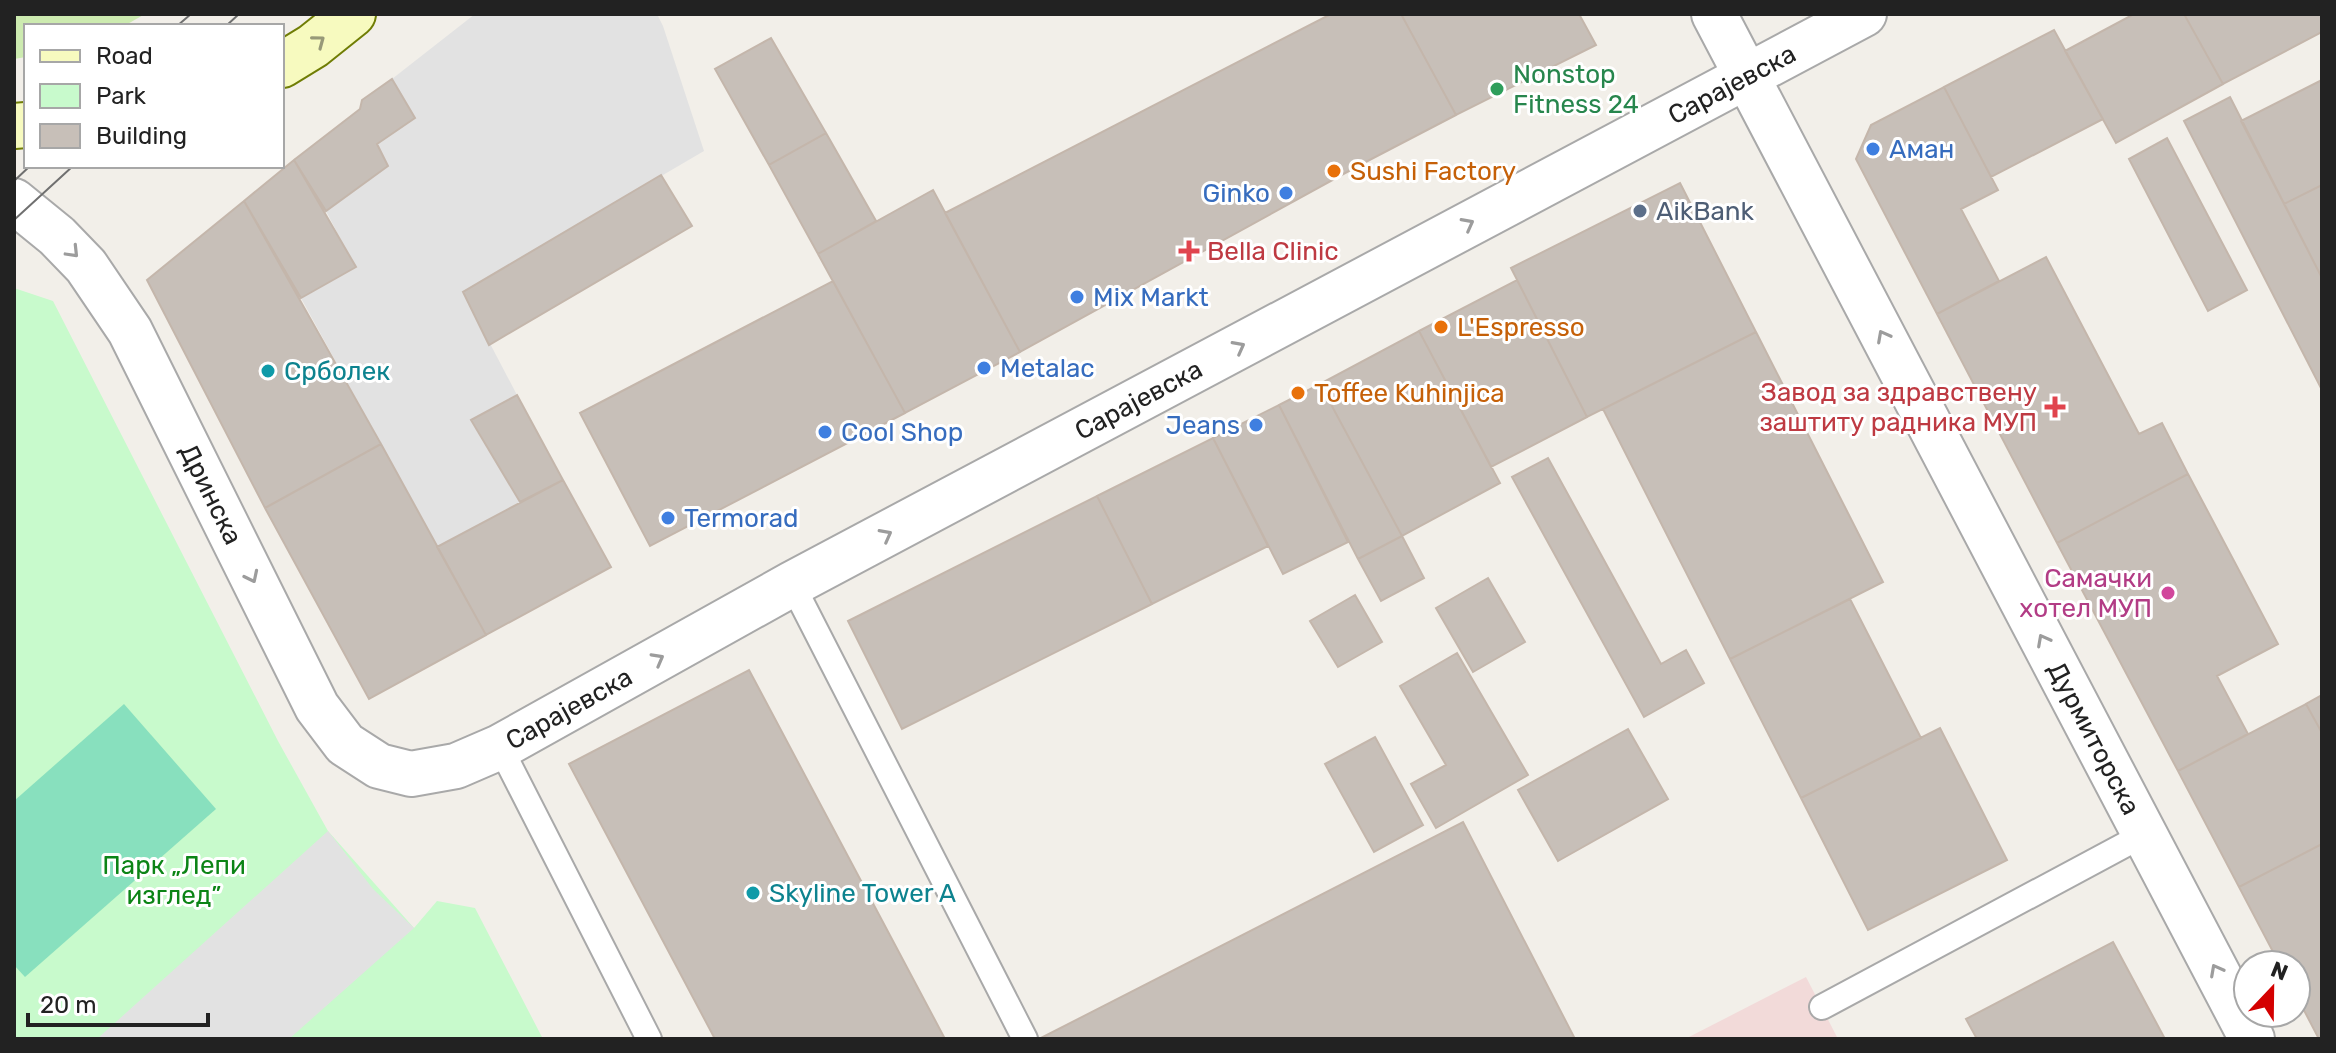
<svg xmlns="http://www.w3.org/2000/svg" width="2336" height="1053" font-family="Rubik,sans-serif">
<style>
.commercial{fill:#f2dad9}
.grass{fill:#cdebb0}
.park{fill:#c8facc}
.pitch{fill:#88e0be}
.parking{fill:#e2e2e2}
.building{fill:#c7bfb8;stroke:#c4b6ab;stroke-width:2}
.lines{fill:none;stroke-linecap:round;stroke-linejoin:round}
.service-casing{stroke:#a9a9a9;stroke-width:28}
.minor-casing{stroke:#a9a9a9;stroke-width:48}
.tertiary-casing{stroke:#a9a9a9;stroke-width:48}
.secondary-casing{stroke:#707d05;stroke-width:48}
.service{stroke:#fff;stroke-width:24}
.minor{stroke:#fff;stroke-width:44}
.tertiary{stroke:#fff;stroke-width:44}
.secondary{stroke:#f7fabf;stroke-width:44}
.tram{stroke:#707070;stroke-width:2}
.oneway{stroke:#979978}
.oneway2{stroke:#9c9c9c}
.leisure-dot{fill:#2e9e5b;stroke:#fff;stroke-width:3}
.shop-dot{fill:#3f7fe0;stroke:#fff;stroke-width:3}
.food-dot{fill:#e8710a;stroke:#fff;stroke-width:3}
.service-dot{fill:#5c6f8a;stroke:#fff;stroke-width:3}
.health-dot{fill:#e0444e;stroke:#fff;stroke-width:3}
.culture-dot{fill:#0f9aa8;stroke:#fff;stroke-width:3}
.hotel-dot{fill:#d1479c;stroke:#fff;stroke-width:3}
.labels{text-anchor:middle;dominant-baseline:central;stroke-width:6;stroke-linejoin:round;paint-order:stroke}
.leisure-label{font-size:26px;fill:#27864d;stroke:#fff;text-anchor:start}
.street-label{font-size:26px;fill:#222;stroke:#fff}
.shop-label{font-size:26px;fill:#366cbe;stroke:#fff;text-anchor:start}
.food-label{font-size:26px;fill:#c56008;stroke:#fff;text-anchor:start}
.service-label{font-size:26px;fill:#4e5e75;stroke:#fff;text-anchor:start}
.health-label{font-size:26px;fill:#be3a42;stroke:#fff;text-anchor:start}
.culture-label{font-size:26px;fill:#0d838f;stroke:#fff;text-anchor:start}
.hotel-label{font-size:26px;fill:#b23c85;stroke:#fff;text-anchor:end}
.park-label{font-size:26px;fill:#0c8416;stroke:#fff}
</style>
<rect width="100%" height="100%" fill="#f2efe9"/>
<path class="commercial" d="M1806,977L1838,1039H1685Z"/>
<path class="grass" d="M14,14H145L124,26H26V57L14,59Z"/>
<path class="park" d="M14,288L53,301L278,741L328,831L414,928L437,901L475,908L543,1039H14Z"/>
<path class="pitch" d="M124,704L216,809L25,977L14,965V801Z"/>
<path class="parking" d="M475,14H657L663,26L704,151L463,292L517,395L471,421L520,502L437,547L301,298L355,267L326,211L387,166L377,144L415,118L392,79Z
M328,831L373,889L414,928L289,1039H97Z"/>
<path class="building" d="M1331,14H1401L1456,115L1358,166L1020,352L945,213Z
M1401,14H1579L1596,45L1456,115Z
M2134,14H2184L2223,84L2116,143L2065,51Z
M2184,14H2322V32L2223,84Z
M2054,30L2103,119L1991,177L1944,87Z
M771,38L826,133L769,165L715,69Z
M392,79L415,118L377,144L388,166L326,211L294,160L360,109L362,100Z
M2322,80V185L2284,204L2241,121Z
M1944,87L1998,190L1961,209L1999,281L1937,314L1856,159L1871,125Z
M2230,97L2322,278V390L2184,121Z
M826,133L876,221L818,254L769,165Z
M2167,138L2247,290L2208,311L2129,159Z
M294,160L356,267L301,298L244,201Z
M661,175L692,226L489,345L463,292Z
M1680,183L1756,332L1587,417L1511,268Z
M2322,185V278L2284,204Z
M933,190L1020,352L905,413L818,254Z
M244,201L381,444L265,508L147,280Z
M2046,257L2139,434L2162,423L2188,474L2057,543L1937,314Z
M1517,280L1587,417L1491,467L1419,331Z
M833,281L905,413L650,546L580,413Z
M1419,331L1500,483L1402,536L1320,384Z
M1756,332L1883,582L1730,659L1603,409Z
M1320,384L1402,536L1358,559L1279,405Z
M517,395L563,480L520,502L471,420Z
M1279,405L1348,542L1283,574L1213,438Z
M1213,438L1268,546L1152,604L1097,496Z
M381,444L486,635L369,699L265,508Z
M1548,458L1661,664L1686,650L1704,683L1644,717L1512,477Z
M2188,474L2278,644L2217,676L2248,734L2178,771L2057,543Z
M563,480L611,567L486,635L437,547Z
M1097,496L1152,604L902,729L848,621Z
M1402,536L1424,578L1381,601L1358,559Z
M1488,578L1525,642L1473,672L1436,608Z
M1355,595L1382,642L1338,667L1310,621Z
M1850,599L1921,738L1801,798L1730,659Z
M1457,653L1528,775L1436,828L1411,784L1446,765L1400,686Z
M749,670L936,1022L945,1039H715L569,764Z
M2322,695V733L2306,704Z
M2306,704L2322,733V844L2239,887L2178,771Z
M1940,728L2007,860L1868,930L1801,798Z
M1628,729L1668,799L1558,861L1518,790Z
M1375,737L1423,825L1374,852L1325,764Z
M1463,822L1575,1039H1039Z
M2322,844V1039H2319L2296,995V965H2280L2239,887Z
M2113,942L2165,1039H1977L1966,1019Z"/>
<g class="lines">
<g class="service-casing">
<path id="service" d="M792,584L1025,1039
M500,747L649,1039
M1822,1007L2145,834"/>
</g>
<g class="minor-casing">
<g id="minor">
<path id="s1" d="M1714,14L2252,1039"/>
</g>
</g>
<g class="tertiary-casing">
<g id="tertiary">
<path id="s2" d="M14,201L57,236L86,266L130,331L317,707L345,744L379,766L411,774L456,766L500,747L792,584L1864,14"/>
</g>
</g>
<g class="secondary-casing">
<path id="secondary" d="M282,65L313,46L353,14
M14,126L26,125"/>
</g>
<use href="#service" class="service"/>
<use href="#minor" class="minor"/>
<use href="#tertiary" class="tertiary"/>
<use href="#secondary" class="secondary"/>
<path class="tram" d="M177,26L191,14
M226,26L239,14
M14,181L30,166
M14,220L73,166"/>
</g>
<defs><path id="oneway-chevron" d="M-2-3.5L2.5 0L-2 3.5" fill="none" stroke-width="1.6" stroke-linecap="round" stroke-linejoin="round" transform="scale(2)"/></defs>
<use class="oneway" href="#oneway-chevron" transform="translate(319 41) rotate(-37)"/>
<g class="oneway2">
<use href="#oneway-chevron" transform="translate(1468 224) rotate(-28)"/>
<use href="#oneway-chevron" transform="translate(73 252) rotate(46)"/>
<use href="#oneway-chevron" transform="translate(1883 336) rotate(-118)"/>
<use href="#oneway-chevron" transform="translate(1239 347) rotate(-28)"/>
<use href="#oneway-chevron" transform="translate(886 535) rotate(-28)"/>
<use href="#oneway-chevron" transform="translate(252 577) rotate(64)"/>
<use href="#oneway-chevron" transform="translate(2043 640) rotate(-118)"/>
<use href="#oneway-chevron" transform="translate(658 659) rotate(-29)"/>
<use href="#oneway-chevron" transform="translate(2216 970) rotate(-118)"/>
</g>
<circle class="leisure-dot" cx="1497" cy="89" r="8"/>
<g class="shop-dot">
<circle cx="1873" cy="149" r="8"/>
<circle cx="1286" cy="193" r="8"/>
<circle cx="1077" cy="297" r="8"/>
<circle cx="984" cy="368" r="8"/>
<circle cx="1256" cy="425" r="8"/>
<circle cx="825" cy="432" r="8"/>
<circle cx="668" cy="518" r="8"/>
</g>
<g class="food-dot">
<circle cx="1334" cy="171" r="8"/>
<circle cx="1441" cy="327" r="8"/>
<circle cx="1298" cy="393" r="8"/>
</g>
<circle class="service-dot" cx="1640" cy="211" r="8"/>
<g class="health-dot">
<path d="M1185 239h8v8h8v8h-8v8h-8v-8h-8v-8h8z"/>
<path d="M2051 395h8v8h8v8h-8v8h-8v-8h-8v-8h8z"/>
</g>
<g class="culture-dot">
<circle cx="268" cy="371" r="8"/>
<circle cx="753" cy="893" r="8"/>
</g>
<circle class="hotel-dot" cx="2168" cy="593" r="8"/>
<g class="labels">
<g class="leisure-label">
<text x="1513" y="74">Nonstop<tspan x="1513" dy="30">Fitness 24</tspan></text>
</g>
<g class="street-label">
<text stroke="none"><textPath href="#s2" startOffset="2208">Сарајевска</textPath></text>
<text stroke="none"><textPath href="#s2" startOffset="1536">Сарајевска</textPath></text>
<text stroke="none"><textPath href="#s2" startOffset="358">Дринска</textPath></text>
<text stroke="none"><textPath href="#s2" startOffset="888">Сарајевска</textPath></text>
<text stroke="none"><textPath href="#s1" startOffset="818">Дурмиторска</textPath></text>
</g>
<g class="shop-label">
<text x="1889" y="149">Аман</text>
<text x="1270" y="193" text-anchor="end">Ginko</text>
<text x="1093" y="297">Mix Markt</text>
<text x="1000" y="368">Metalac</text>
<text x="1240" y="425" text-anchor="end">Jeans</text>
<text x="841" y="432">Cool Shop</text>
<text x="684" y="518">Termorad</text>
</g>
<g class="food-label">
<text x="1350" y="171">Sushi Factory</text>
<text x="1457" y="327">L'Espresso</text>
<text x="1314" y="393">Toffee Kuhinjica</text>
</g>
<g class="service-label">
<text x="1656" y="211">AikBank</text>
</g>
<g class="health-label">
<text x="1207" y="251">Bella Clinic</text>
<text x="2037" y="392" text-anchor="end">Завод за здравствену<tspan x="2037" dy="30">заштиту радника МУП</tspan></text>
</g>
<g class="culture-label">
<text x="284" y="371">Срболек</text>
<text x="769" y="893">Skyline Tower A</text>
</g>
<g class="hotel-label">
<text x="2152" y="578">Самачки<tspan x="2152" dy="30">хотел МУП</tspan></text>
</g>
<g class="park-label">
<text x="174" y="865">Парк „Лепи<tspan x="174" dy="30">изглед”</tspan></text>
</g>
</g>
<rect width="2336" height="1053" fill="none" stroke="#222222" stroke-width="32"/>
<rect x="24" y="24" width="260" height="144" fill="#ffffff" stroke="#a7a7a7" stroke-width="2"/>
<rect x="40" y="50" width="40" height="12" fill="#f7fabf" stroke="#a7a7a7" stroke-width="2"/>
<text x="96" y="64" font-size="24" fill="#222222">Road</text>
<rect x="40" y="84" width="40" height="24" fill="#c8facc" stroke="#a7a7a7" stroke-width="2"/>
<text x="96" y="104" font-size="24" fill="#222222">Park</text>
<rect x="40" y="124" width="40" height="24" fill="#c7bfb8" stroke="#a7a7a7" stroke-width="2"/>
<text x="96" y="144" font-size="24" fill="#222222">Building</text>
<g transform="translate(2272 989) rotate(22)"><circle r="38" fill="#ffffff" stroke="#a7a7a7" stroke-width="2"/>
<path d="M0-6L14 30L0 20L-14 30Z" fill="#d40000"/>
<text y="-12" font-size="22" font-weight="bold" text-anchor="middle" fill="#222222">N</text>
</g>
<path d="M28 1013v12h180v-12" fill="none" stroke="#222222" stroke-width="4"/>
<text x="40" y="1013" font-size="24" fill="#222222" stroke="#ffffff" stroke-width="6" paint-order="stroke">20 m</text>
</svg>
